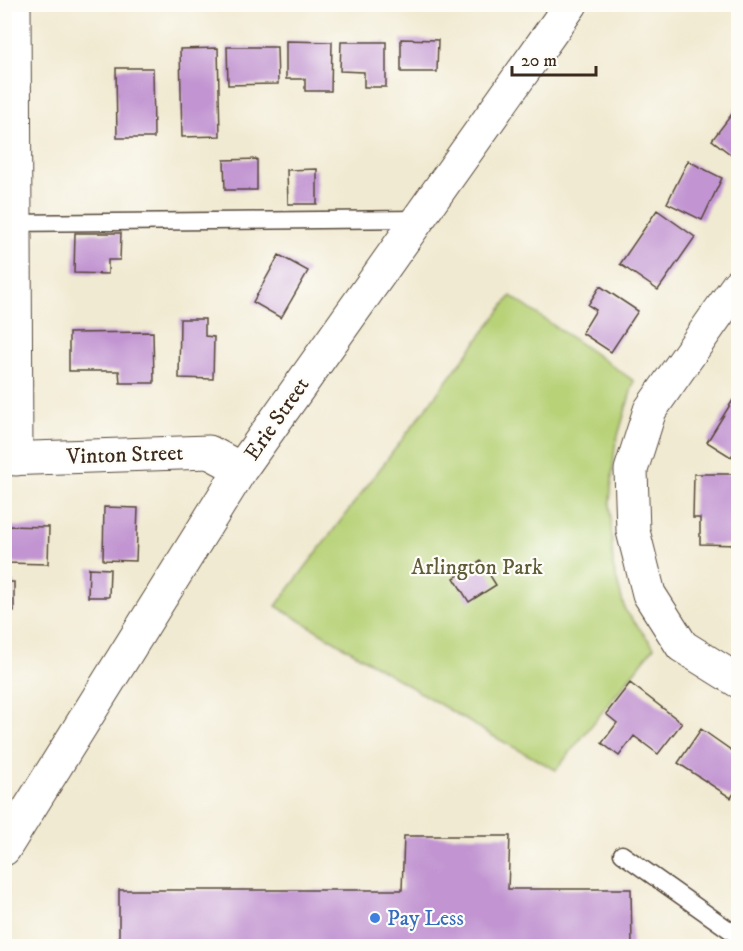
<svg xmlns="http://www.w3.org/2000/svg" width="743" height="951" font-family="'IM FELL DW Pica',serif">
<style>
.green{fill:#b8d278;stroke:#7a7e4b;stroke-width:1.5}
.building{fill:#c295d2}
.lines{fill:none;stroke-linecap:round;stroke-linejoin:round}
.service-casing{stroke:#564739;stroke-width:19}
.minor-casing{stroke:#564739;stroke-width:35}
.service{stroke:#fff;stroke-width:16}
.minor{stroke:#fff;stroke-width:33}
.shop-dot{fill:#3f7fe0;stroke:#fdfcf7;stroke-width:2}
.labels{text-anchor:middle;dominant-baseline:central;stroke-width:4.5;stroke-linejoin:round;paint-order:stroke}
.street-label{font-size:22px;fill:#3b2a1e;stroke:#fdfcf7}
.park-label{font-size:22px;fill:#605c39;stroke:#fdfcf7}
.shop-label{font-size:22px;fill:#366cbe;stroke:#fdfcf7;text-anchor:start}
</style>
<rect width="100%" height="100%" fill="#fdfcf7"/>
<filter id="ink" filterUnits="userSpaceOnUse"><feTurbulence type="fractalNoise" baseFrequency=".0167" numOctaves="2"/><feDisplacementMap in="SourceGraphic" scale="12" xChannelSelector="R" yChannelSelector="G"/><feConvolveMatrix kernelMatrix="1 2 1 2 8 2 1 2 1" color-interpolation-filters="sRGB"/></filter>
<filter id="wash" filterUnits="userSpaceOnUse"><feTurbulence type="fractalNoise" baseFrequency=".008" numOctaves="4" result="noise"/><feDisplacementMap in="SourceGraphic" scale="24" xChannelSelector="R" yChannelSelector="G"/><feGaussianBlur stdDeviation="1.35" result="paint"/><feColorMatrix in="noise" values="0 0 0 0 0 0 0 0 0 0 0 0 0 0 0 0 0 1.4 0 .05"/><feComposite in="paint" operator="in"/></filter>
<g filter="url(#wash)">
<rect width="100%" height="100%" fill="#f1ead2"/>
<path class="green" d="M511,296L634,381L615,446L610,501L613,566L625,610L654,647L556,770L491,735L276,606Z"/>
<g id="blocks">
<path class="building" d="M401,39L438,40L437,72H401Z
M286,41L332,42L331,91H305V79H286Z
M341,42H386V87H364V72L340,71Z
M227,47H277L278,84L228,85Z
M218,48L220,136L182,137L180,49Z
M116,68H153L154,138H117Z
M738,106V160L712,140Z
M257,159V190H225L224,160Z
M688,161L722,178L702,220L667,203Z
M317,169V204H288L287,170Z
M657,210L695,237L658,290L620,264Z
M75,233H121L120,260H108V274L74,273Z
M279,255L308,271L281,318L253,302Z
M600,286L638,311L611,352L582,333L596,310L588,305Z
M180,319H205V336L214,337L213,379L179,378Z
M153,332L154,383H120L119,371H69V333Z
M738,392V446L731,457L707,442Z
M694,474H738V545L700,544V518H693Z
M104,507L138,508L136,561L103,560Z
M6,526L49,527L48,564L5,563Z
M481,561L496,585L469,602L454,578Z
M89,568L110,569L109,597H88Z
M4,582H14V611H4Z
M630,683L682,723L658,754L634,736L619,756L602,743L617,723L606,714Z
M701,729L738,755V787L731,798L678,763Z
M404,836H510L508,889H631L632,946H119V890H402Z"/>
</g>
</g>
<g filter="url(#ink)">
<use href="#blocks" fill-opacity="0" stroke="#564739" stroke-width="1.5"/>
<g class="lines">
<g class="service-casing">
<path id="service" d="M8,223L418,219
M622,854L738,936"/>
</g>
<g class="minor-casing">
<path id="minor" d="M14,4L16,459
M738,285L650,410L631,470L633,531L649,594L682,646L738,681
M4,459L209,452L241,469
M4,849L241,469L571,4"/>
</g>
<use href="#service" class="service"/>
<use href="#minor" class="minor"/>
</g>
</g>
<circle class="shop-dot" cx="375" cy="918" r="6"/>
<g class="labels">
<g class="street-label">
<text transform="translate(277 419) rotate(-55)">Erie Street</text>
<text transform="translate(125 455) rotate(-2)">Vinton Street</text>
</g>
<g class="park-label">
<text x="477" y="567">Arlington Park</text>
</g>
<g class="shop-label">
<text x="387" y="918">Pay Less</text>
</g>
</g>
<rect width="743" height="951" fill="none" stroke="#fdfcf7" stroke-width="24"/>
<path d="M512 66v9h84v-9" fill="none" stroke="#3b2a1e" stroke-width="3"/>
<text x="521" y="66" font-size="18" fill="#3b2a1e" stroke="#fdfcf7" stroke-width="4.5" paint-order="stroke">20 m</text>
</svg>
